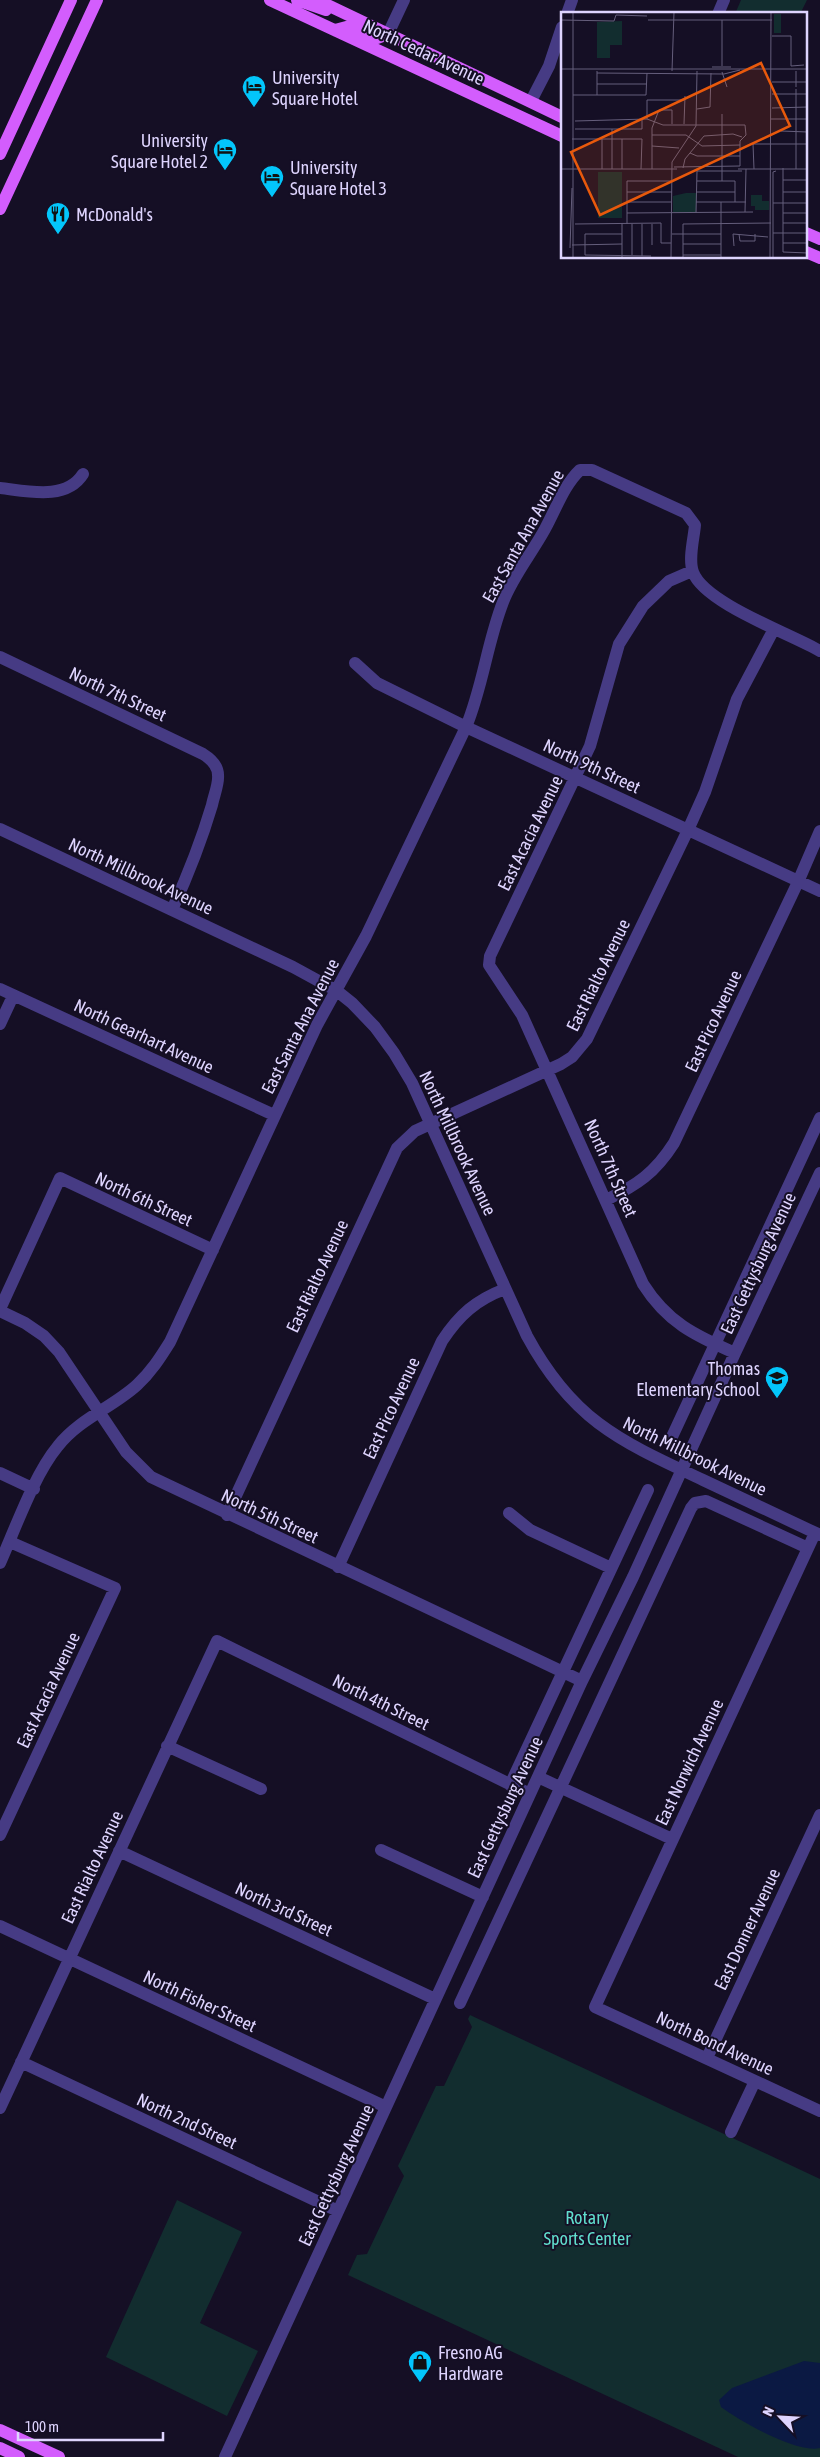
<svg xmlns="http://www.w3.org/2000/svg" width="820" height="2457" font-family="'Asap Condensed',sans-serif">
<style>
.green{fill:#122d2f}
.water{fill:#0b1943}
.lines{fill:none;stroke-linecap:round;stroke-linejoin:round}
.minor{stroke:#463b84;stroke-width:12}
.major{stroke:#d35dfd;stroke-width:12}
.labels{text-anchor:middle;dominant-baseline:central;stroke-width:4;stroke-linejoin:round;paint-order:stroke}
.street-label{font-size:18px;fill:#ded4fe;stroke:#150f25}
.poi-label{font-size:18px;fill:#ded4fe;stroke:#150f25;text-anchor:start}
.park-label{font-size:18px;fill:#60decd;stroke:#150f25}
.inset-road{fill:none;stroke:#655e7c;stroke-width:1}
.view{fill:#e8590c;fill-opacity:0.15;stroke:#e8590c;stroke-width:2.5}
.inset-edge{fill:none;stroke:#ded4fe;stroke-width:2.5}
</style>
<rect width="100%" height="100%" fill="#150f25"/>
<path class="green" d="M741,0H807L800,14H735Z
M470,2015L820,2179V2457H738L348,2275L357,2255L367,2254L404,2176L398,2166L436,2086H444L472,2027L468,2019Z
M177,2200L242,2232L200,2323L258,2351L227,2416L106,2357Z"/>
<path class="water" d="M804,2361L820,2363V2448C797,2454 740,2421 721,2407L719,2400L732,2388Z"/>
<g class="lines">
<path class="minor" d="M567,14L572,0
M718,14L724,0
M388,34L404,0
M531,101L549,66L562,27
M0,488C27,491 66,501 83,474
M692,571L669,581L643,606L619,644L590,746L490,956L489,965L522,1015L643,1284C667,1322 694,1335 735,1353
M0,657L203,754C211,759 218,765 218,775C219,784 214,795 212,805C201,842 188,875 172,910
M355,663L377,683L466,727L820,891
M0,829L293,967L337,991L352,1003L375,1027L394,1053L412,1083L527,1336C573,1421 620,1441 703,1480C742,1498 781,1517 820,1535
M0,989L274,1115
M0,1024L13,996
M606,1200C637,1185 655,1173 674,1143L798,882L820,831
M0,1309L60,1178L213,1250
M0,1311L25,1323L44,1336L59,1352L126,1452L151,1477L582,1681
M671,1439L820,1118
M0,1473L34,1489
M509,1513L530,1530L611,1568
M227,1515L397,1148L415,1131L561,1064L572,1057L587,1039L688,830L705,792L737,699L774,629
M815,1533L595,2007L820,2111
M0,1563C16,1527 34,1475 58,1446C79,1419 113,1407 137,1385C151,1372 160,1358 170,1342L317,1025L366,936L466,727C483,686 487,643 503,602C513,576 532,553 545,529C556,509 564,485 580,470H592L686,513L695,525C694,538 688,559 693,572C704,603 791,634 820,651
M338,1567L442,1341C459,1315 476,1300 505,1289
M167,1746L261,1789
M538,1777L672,1839
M510,1785L648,1490
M0,1835L115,1588L10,1542
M381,1850L483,1897
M119,1851L435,1999
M0,1926L386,2107
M460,2003L691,1508L695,1503L706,1501L808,1548
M707,2058L820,1815
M21,2062L338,2211
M0,2108L217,1641L530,1794
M731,2132L755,2081
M225,2457L582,1681L633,1577L735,1353L820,1173"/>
<path class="major" d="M270,0L562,136
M297,0L326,10
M317,0L562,117
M335,30L350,26L377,38L388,34
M0,154L71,0
M0,209L97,0
M806,233L820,239
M806,252L820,258
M0,2430L59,2457
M0,2448L19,2457"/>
</g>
<defs>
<g id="hotel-pin" transform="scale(1.25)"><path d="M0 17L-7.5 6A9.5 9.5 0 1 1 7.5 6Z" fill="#03c6fb" stroke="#150f25"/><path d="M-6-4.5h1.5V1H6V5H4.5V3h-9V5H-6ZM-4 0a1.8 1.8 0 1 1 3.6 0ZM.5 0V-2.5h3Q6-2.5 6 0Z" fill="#111"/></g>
<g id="restaurant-pin" transform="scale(1.25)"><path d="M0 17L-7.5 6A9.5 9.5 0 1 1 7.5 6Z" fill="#03c6fb" stroke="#150f25"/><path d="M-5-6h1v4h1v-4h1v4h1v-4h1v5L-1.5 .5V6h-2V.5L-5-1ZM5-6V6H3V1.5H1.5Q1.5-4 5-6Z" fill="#111"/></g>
<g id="school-pin" transform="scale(1.25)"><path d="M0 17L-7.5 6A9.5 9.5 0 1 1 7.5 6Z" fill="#03c6fb" stroke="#150f25"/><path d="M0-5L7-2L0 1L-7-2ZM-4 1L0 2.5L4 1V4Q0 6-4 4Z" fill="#111"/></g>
<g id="shop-pin" transform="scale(1.25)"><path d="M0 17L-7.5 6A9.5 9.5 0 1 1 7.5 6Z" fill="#03c6fb" stroke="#150f25"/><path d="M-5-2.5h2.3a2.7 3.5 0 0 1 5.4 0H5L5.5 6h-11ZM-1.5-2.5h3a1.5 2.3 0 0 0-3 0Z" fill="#111"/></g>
</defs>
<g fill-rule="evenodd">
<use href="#hotel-pin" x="254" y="87"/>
<use href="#hotel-pin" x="225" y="150"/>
<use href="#hotel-pin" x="272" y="177"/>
<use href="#restaurant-pin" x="58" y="214"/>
<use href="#school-pin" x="777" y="1378"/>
<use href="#shop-pin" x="420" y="2362"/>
</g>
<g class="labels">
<g class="street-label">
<text transform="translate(424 52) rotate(25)">North Cedar Avenue</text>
<text transform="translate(523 536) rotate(-61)">East Santa Ana Avenue</text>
<text transform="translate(118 694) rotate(25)">North 7th Street</text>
<text transform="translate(592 766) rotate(25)">North 9th Street</text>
<text transform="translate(530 833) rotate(-64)">East Acacia Avenue</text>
<text transform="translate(141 876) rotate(25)">North Millbrook Avenue</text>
<text transform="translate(598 975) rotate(-64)">East Rialto Avenue</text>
<text transform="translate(713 1021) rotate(-65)">East Pico Avenue</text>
<text transform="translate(300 1026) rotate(-63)">East Santa Ana Avenue</text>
<text transform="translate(144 1036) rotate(25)">North Gearhart Avenue</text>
<text transform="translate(458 1143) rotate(65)">North Millbrook Avenue</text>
<text transform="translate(611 1168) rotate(66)">North 7th Street</text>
<text transform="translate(144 1199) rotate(25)">North 6th Street</text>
<text transform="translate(758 1263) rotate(-65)">East Gettysburg Avenue</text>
<text transform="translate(317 1276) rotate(-65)">East Rialto Avenue</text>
<text transform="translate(391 1408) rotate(-65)">East Pico Avenue</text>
<text transform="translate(695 1456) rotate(26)">North Millbrook Avenue</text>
<text transform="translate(270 1516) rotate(25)">North 5th Street</text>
<text transform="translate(48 1690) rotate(-65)">East Acacia Avenue</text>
<text transform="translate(381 1702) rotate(26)">North 4th Street</text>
<text transform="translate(689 1762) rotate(-65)">East Norwich Avenue</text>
<text transform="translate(505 1807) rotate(-65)">East Gettysburg Avenue</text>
<text transform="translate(92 1867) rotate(-65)">East Rialto Avenue</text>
<text transform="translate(284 1909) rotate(25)">North 3rd Street</text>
<text transform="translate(747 1929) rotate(-65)">East Donner Avenue</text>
<text transform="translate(200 2001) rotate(25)">North Fisher Street</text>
<text transform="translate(715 2043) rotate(25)">North Bond Avenue</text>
<text transform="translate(187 2121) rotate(25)">North 2nd Street</text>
<text transform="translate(336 2175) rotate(-65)">East Gettysburg Avenue</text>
</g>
<g class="poi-label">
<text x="272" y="77">University<tspan x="272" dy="21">Square Hotel</tspan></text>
<text x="208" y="140" text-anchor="end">University<tspan x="208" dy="21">Square Hotel 2</tspan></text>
<text x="290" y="167">University<tspan x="290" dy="21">Square Hotel 3</tspan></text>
<text x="76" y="214">McDonald's</text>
<text x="760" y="1368" text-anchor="end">Thomas<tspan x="760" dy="21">Elementary School</tspan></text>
<text x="438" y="2352">Fresno AG<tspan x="438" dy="21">Hardware</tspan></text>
</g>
<g class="park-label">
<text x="587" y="2217">Rotary<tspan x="587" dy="21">Sports Center</tspan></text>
</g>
</g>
<g transform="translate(561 12)">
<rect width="246" height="246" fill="#150f25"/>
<path d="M213,2H220V21H213ZM61,9V33H49V46H36V10ZM37,160H61V206H37ZM125,181H135V200H112V184ZM190,183H201V189H208V198H194V194H190Z" fill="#122d2f"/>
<path class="inset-road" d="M0,8L53,9L55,3L86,4M87,8H211M161,8V54M211,24H230V54L243,53M151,55H170M0,57H247M111,59L113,0M161,60L166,75M36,61L163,62L179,58M211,70H247M36,72H86M235,75V59M211,82H247M12,83H85L86,61M36,83V59M86,88H123M211,96L247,95M136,97L149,95L150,61M86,107V88M210,107H247M14,109L86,107L102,113H184L185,123L179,129V154L113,155M123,112L124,84M14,117H81V107M220,119L247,120M91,123H125L141,134L179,133M11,127H81L80,157M91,134L118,136M129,141L136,144H179M122,156L124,147L143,124L172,122L181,125M222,156V240L247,241M0,157H116M41,157V127M51,157V117M61,157V127M91,157V116L98,98H111V112M177,157H247M193,157L192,132H247M235,157V77M222,168H247M136,169H174V190M161,169V102M66,180H111M135,180H174M222,180H247M66,190H111M135,190H185M212,191H247M184,200L185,157M66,201L192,200M135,201L136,159H181M222,201H247M222,211H247M14,212L100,211V231H110M66,212V169H111M71,212V243M212,221H247M61,222H24V243L90,244M111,222H160M178,222L179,229H194V222M222,231H247M122,232H160M11,233L61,232M91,233V212M173,234L172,222L207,225M9,236L11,176M122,243H160M81,244V212M12,246V0M61,246V212M110,246L111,150L135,114L136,59M122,246V212L210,211M160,246V190M209,246L210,0M212,246V160L215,159"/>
<path class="view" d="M200,51L229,114L39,203L10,140Z"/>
<rect width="246" height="246" class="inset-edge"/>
</g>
<g transform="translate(780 2417) rotate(295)" stroke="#150f25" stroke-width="4" paint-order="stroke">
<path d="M0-4L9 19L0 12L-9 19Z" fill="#ded4fe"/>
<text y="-8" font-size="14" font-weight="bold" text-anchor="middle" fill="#ded4fe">N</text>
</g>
<path d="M18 2432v8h145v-8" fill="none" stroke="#ded4fe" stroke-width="2.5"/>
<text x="25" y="2432" font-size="15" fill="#ded4fe" stroke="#150f25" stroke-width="4" paint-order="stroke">100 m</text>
</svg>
